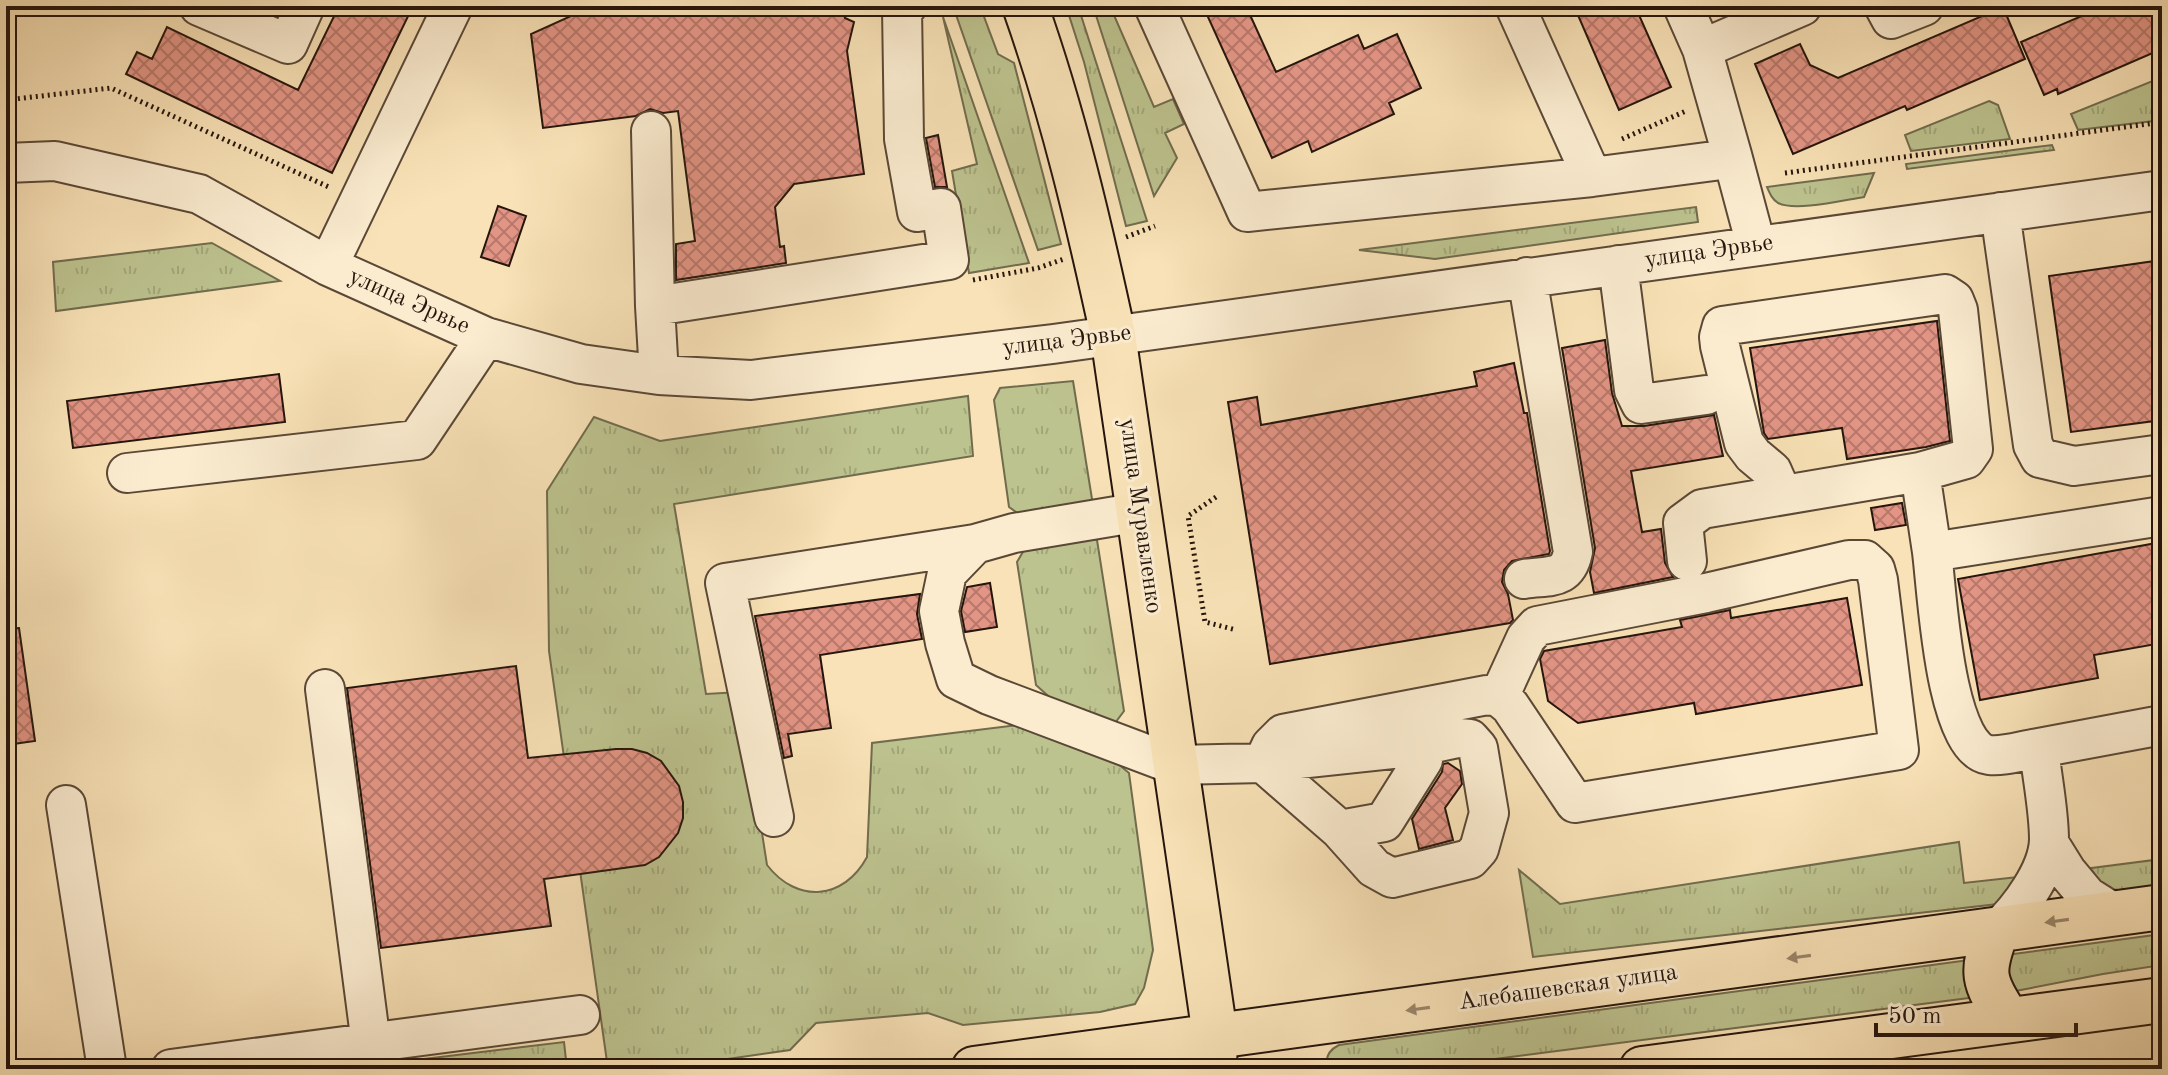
<svg xmlns="http://www.w3.org/2000/svg" width="2168" height="1075" font-family="'Old Standard TT',serif">
<style>
.grass{fill:url(#grass-tufts);stroke:#716c4e;stroke-width:2}
.building{fill:url(#building-cross-hatch);stroke:#25150c;stroke-width:2}
.lines{fill:none;stroke-linecap:round;stroke-linejoin:round}
.minor-casing{stroke:#5a4837;stroke-width:42}
.major-casing{stroke:#25150c;stroke-width:48}
.path{stroke:#25150c;stroke-width:5;stroke-dasharray:2 4;stroke-linecap:butt}
.minor{stroke:#fbecd0;stroke-width:38}
.major{stroke:#f9e2b7;stroke-width:44}
.oneway{fill:#9a866a}
.labels{text-anchor:middle;dominant-baseline:central;stroke-width:6;stroke-linejoin:round;paint-order:stroke}
.street-label{font-size:24px;fill:#25150c;stroke:#fbecd0}
</style>
<defs>
<pattern id="grass-tufts" width="24" height="20" patternUnits="userSpaceOnUse" patternTransform="scale(2)"><rect width="24" height="20" fill="#bdc38f"/><path d="M3 7l-1-3M5 7V3M7 7l1-3M15 17l-1-3M17 17v-4M19 17l1-3" fill="none" stroke="#a2a77a"/></pattern>
<pattern id="building-cross-hatch" width="8" height="8" patternUnits="userSpaceOnUse" patternTransform="scale(2)"><rect width="8" height="8" fill="#e39585"/><path d="M0 0l8 8M0 8l8-8" fill="none" stroke="#b8786b"/></pattern>
</defs>
<rect width="100%" height="100%" fill="#f9e2b7"/>
<filter id="stains"><feTurbulence type="fractalNoise" baseFrequency=".0025" numOctaves="4"/><feColorMatrix values="0 0 0 0 .2 0 0 0 0 .09 0 0 0 0 .02 0 0 0 .5 -.17"/></filter>
<radialGradient id="worn" r=".72"><stop offset=".6" stop-color="#630" stop-opacity="0"/><stop offset="1" stop-color="#630" stop-opacity=".3"/></radialGradient>
<path class="grass" d="M953,6H980L998,54L1014,63L1061,244L1038,250Z
M1066,6H1078L1147,221L1126,226L1084,62Z
M1093,6H1110L1154,107L1173,99L1184,124L1165,133L1177,158L1154,196Z
M943,17L1029,263L969,273L952,171L977,164Z
M2155,80L2162,83V120L2078,130L2071,114Z
M1989,101L1998,105L2010,139L1911,151L1905,135Z
M2052,145L2054,150L1907,169L1906,164Z
M1874,173L1864,197C1844,200 1795,212 1778,203C1772,199 1770,194 1767,187Z
M1696,207L1698,222L1435,259L1359,250Z
M212,243L280,281L56,311L53,262Z
M1073,381L1092,499L1089,508L1023,517L1009,507L994,400L1000,388Z
M968,396L973,456L674,504L706,694L740,692L767,865C797,904 844,900 867,857L872,743L1018,725L1117,763L1129,773L1153,950L1144,988L1135,1004L1100,1012L963,1025L928,1013L816,1023L790,1050L658,1069H608L549,651L547,491L594,417L660,441Z
M1084,535L1097,540L1124,711L1115,723L1056,703L1036,685L1017,562L1027,545Z
M1959,842L1964,883L2018,877L1998,904L1533,957L1519,870L1560,904Z
M2162,859V885L2113,891L2084,869Z
M2162,934V965L2103,974L2000,994L1417,1069H1328C1324,1057 1329,1050 1339,1045Z
M564,1042L567,1069H342Z"/>
<path class="building" d="M339,6H413L332,173L126,74L137,52L152,59L167,27L298,90Z
M593,6H843L845,18L854,22L847,51L864,174L794,184L775,207L780,247L784,246L786,263L676,280V244L695,241L678,111L663,113L650,109L636,116L543,128L531,34Z
M1203,6H1246L1276,72L1358,35L1364,49L1397,34L1421,88L1389,103L1394,114L1312,152L1308,141L1272,158Z
M1574,6H1635L1671,87L1619,110Z
M2105,6H2162V44L2153,48L2155,52L2058,94L2057,89L2044,95L2021,42Z
M2003,7L2025,59L1907,110L1905,106L1793,154L1755,64L1800,44L1810,65L1838,78Z
M938,135L947,187H935L926,138Z
M498,206L526,216L509,266L481,257Z
M2162,260V420L2071,432L2049,276Z
M1937,321L1950,441L1926,447L1847,459L1842,428L1768,439L1764,433L1750,348Z
M1605,340L1612,393L1622,426H1644L1714,415L1723,456L1631,471L1642,532L1661,529L1665,563L1673,577L1594,593L1590,572L1595,548L1562,348Z
M1514,363L1524,413H1527L1550,551L1549,554L1512,561L1504,570L1502,582L1508,594L1513,620L1510,623L1270,664L1228,402L1257,397L1261,425L1477,386L1474,372Z
M279,374L285,422L73,448L67,401Z
M1902,503L1906,525L1875,530L1871,508Z
M2162,542V643L2094,655L2098,678L1980,700L1958,579Z
M990,583L997,627L965,632L961,611L967,587Z
M920,594L917,614L922,639L820,655L831,728L788,734L792,756L784,758L755,616Z
M1847,598L1862,685L1696,714L1694,703L1578,723L1548,701L1540,659L1544,651L1682,627L1680,620L1730,610L1731,618Z
M19,628L35,741L6,745V629Z
M516,666L528,758L616,749H632L647,753L661,761L679,786L683,802V818L678,833L659,857L645,865L544,879L551,926L381,948L347,688Z
M1448,763L1460,771L1462,784L1445,808L1453,840L1419,849L1412,819L1442,772L1443,764Z"/>
<g class="lines">
<g class="minor-casing">
<path id="minor" d="M199,6L288,44L305,6
M1154,6L1247,212L1592,177L1714,161L1732,155L1702,49L1683,6
M1515,6L1592,177
M1884,6L1891,19L1924,6
M1702,49L1802,6
M651,131L655,306L949,260L941,208L917,212L904,139L902,8L907,6
M1732,155L1756,245
M6,163L55,161L199,194L328,266L486,337L581,364L659,375L751,380L1053,344L2162,190
M2000,212L2033,445L2040,458L2074,466L2162,454
M1618,265L1634,390L1641,404L1706,395
M328,266L453,6
M655,306L659,375
M127,473L417,440L486,337
M1782,494L1772,471L1753,455L1744,443L1720,346L1719,337L1722,326L1945,294L1954,300L1958,310L1973,449L1966,459L1920,472
M1140,512L1014,533L975,544L947,573L939,611L945,643L956,679L989,695L1175,765L1263,763L1271,746L1283,734L1487,695L1499,697L1510,706L1575,803L1899,750L1878,580L1875,569L1865,560H1849L1706,593L1537,626L1526,638L1499,697
M1687,561L1683,523L1702,509L1920,472L1932,552
M1524,579C1550,575 1567,581 1573,552L1527,277
M325,689L371,1044
M1458,738L1470,739L1478,748L1489,813L1479,849L1470,859L1392,878L1374,868L1340,830L1263,763L1420,746Z
M2039,748C2024,750 2003,757 1989,755C1944,749 1937,590 1932,552L2162,516
M66,805L107,1069
M774,817L725,583L975,544
M1340,830L1384,822L1423,760L1420,746
M2049,843L2067,872L2087,896L2114,913
M1997,930C2019,910 2048,871 2049,840C2049,810 2042,778 2039,748L2162,725
M171,1069L580,1015"/>
</g>
<g class="major-casing">
<path id="major" d="M1025,6C1063,113 1089,224 1113,335L1215,1035L1214,1069
M1997,930C1980,974 1983,980 2008,1020
M974,1069L2162,907
M1642,1069L2162,1000"/>
</g>
<path class="path" d="M6,100L111,88L331,188
M1622,139L1686,111
M1785,173L2162,122
M1126,237L1155,226
M973,280L1038,268L1064,259
M1216,497L1188,516L1205,622L1236,630"/>
<use href="#minor" class="minor"/>
<use href="#major" class="major"/>
</g>
<defs><path id="oneway-solid" d="M-6-.8H1V-3.2L6.5 0L1 3.2V.8H-6Z" transform="scale(2)"/></defs>
<g class="oneway">
<use href="#oneway-solid" transform="translate(2057 921) rotate(172)"/>
<use href="#oneway-solid" transform="translate(1799 957) rotate(172)"/>
<use href="#oneway-solid" transform="translate(1418 1009) rotate(172)"/>
</g>
<g class="labels">
<g class="street-label">
<text transform="translate(1709 252) rotate(-8)">улица Эрвье</text>
<text transform="translate(409 302) rotate(24)">улица Эрвье</text>
<text transform="translate(1067 341) rotate(-7)">улица Эрвье</text>
<text transform="translate(1140 516) rotate(82)">улица Муравленко</text>
<text transform="translate(1568 988) rotate(-8)">Алебашевская улица</text>
</g>
</g>
<rect width="2168" height="1075" fill="none" stroke="#f9e2b7" stroke-width="32"/>
<rect x="8" y="8" width="2152" height="1059" fill="none" stroke="#25150c" stroke-width="4"/>
<rect x="16" y="16" width="2136" height="1043" fill="none" stroke="#25150c" stroke-width="2"/>
<path d="M1876 1023v12h200v-12" fill="none" stroke="#25150c" stroke-width="4"/>
<text x="1888" y="1023" font-size="24" fill="#25150c" stroke="#fbecd0" stroke-width="6" paint-order="stroke">50 m</text>
<rect width="100%" height="100%" filter="url(#stains)"/>
<rect width="100%" height="100%" fill="url(#worn)"/>
</svg>
